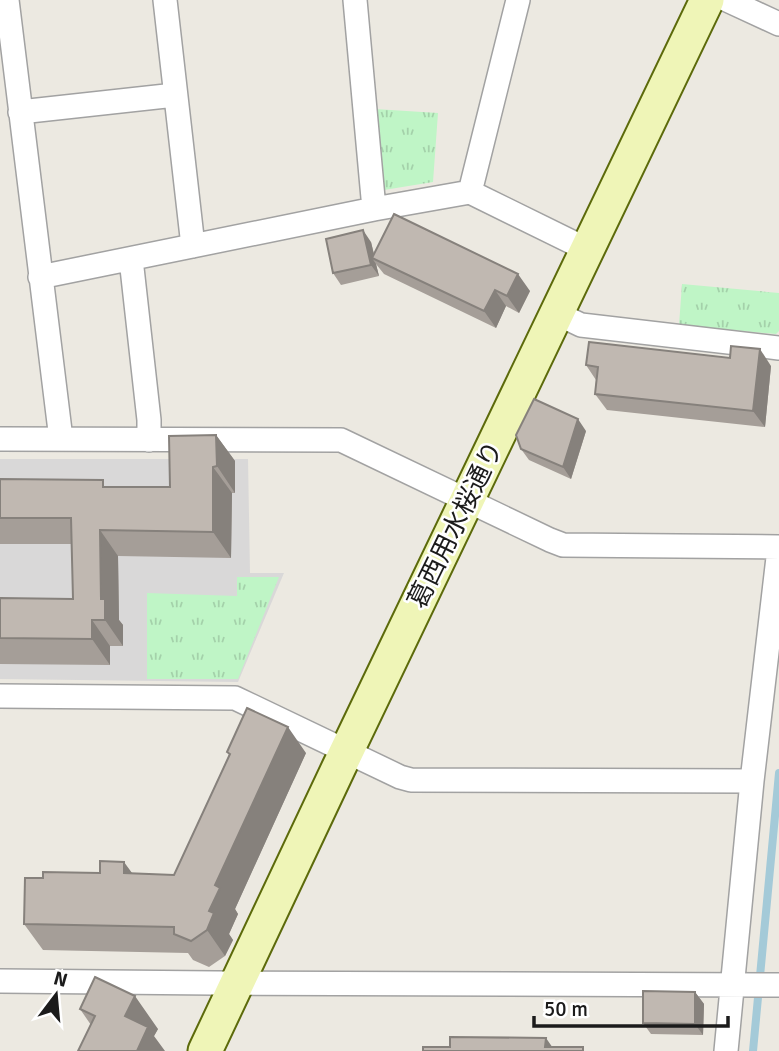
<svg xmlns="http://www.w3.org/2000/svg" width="779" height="1051" font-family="Signika,'Noto Sans JP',sans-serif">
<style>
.residential{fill:#d9d8d8}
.park{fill:url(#park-tufts)}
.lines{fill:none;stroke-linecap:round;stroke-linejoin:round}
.stream{stroke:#a4cad8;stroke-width:8}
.street-casing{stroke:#a2a2a2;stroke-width:26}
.secondary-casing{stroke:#5c6a0b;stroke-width:37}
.street{stroke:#fff;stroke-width:23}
.secondary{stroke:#eff5b7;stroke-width:33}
.wall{fill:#a59e98}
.shaded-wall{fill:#86817c}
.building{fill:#c0b8b1;stroke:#86817c;stroke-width:2}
.labels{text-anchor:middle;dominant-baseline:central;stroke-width:5;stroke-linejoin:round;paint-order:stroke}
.street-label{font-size:26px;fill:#1b1b1b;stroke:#fff}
</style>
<defs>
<pattern id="park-tufts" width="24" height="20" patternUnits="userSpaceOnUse" patternTransform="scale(1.75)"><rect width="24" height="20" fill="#bff5c6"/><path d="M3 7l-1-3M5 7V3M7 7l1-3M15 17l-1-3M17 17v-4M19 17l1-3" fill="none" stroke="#a4d1aa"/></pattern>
</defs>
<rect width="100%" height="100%" fill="#ece9e1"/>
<path class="residential" d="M0,459H248L250,573H284L238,682L0,679Z"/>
<path class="park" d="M375,109L438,113L433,182L384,190L377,187Z
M682,284L779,293V331L776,334L679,325Z
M237,577H279L238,679H147V593L237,596Z"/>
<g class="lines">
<path class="stream" d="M753,1051L779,773"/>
<g class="street-casing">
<path id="street" d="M7,0L61,439
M165,0L193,246
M355,0L374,209
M727,0L779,24
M20,112L175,95
M470,192L518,0
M131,259L149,420V440
M40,277L374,209L470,192L588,250
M558,314L581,325L779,348
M0,439L341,440L550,540L563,545L779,547
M0,696L235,698L400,777L411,780L752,781
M0,981L215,983L779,985
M726,1051L752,781L779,549"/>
</g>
<g class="secondary-casing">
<path id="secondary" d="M205,1051L339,767L707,0"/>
</g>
<use href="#street" class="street"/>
<use href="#secondary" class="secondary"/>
</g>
<path class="wall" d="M371,242L374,254L530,291L519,313L506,306L496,328L384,274L376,264L379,276L341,285L333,273Z
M586,365L771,366L765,427L607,410L595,394L596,380Z
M586,431L571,479L529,460L521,449Z
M216,435L235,461V493H232L231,558L118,556L119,620L123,625V646H110V665L0,664V598L73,599L72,544H0V479L108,487H170Z
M227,752L306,753L235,909L238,914L229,934L233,940L225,956L209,967L193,960L188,953L43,950L24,924L43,878L100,873L174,875L229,755Z
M695,992L704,1004L703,1035L651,1034L643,1023Z
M80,1009L158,1029L154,1036L91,1025Z"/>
<path class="shaded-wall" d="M363,230L371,242L375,259L372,258L376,264L379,276L371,265Z
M518,274L530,291L519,313L507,296Z
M495,290L506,306L496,328L484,311Z
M760,349L771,366L765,427L753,411Z
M578,419L586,431L571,479L563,467Z
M216,435L235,461V493L217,466Z
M213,467L232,493L231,558L213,532Z
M100,530L118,556L119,620L123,625V646L105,620L101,599Z
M92,620L110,646V665L92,639Z
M288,727L306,753L235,909L238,914L229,934L233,940L225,956L207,930L209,911L215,885Z
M124,862L143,888L124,873Z
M695,992L704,1004L703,1035L695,1024Z
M135,996L158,1029L154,1036L165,1051H137L125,1016Z
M546,1038L555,1051L545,1047Z"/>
<path class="building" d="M394,214L518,274L507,296L495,290L484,311L372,258Z
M363,230L371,265L333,273L326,239Z
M589,342L730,358L731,346L760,349L753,411L595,394L598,367L586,365Z
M534,399L578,419L563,467L521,449L516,435Z
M216,435L217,466L213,467V532L100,530L101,599H105V620H92V639L0,638V598L73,599L71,518H0V479L103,480V487H170L169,436Z
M247,708L288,727L215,885L220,888L209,911L214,913L207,930L191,941L174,934V927L24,924L25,878H43V872L100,873V861L124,862V873L174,875L230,754L227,752Z
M95,977L135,996L125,1016L148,1027L137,1051H78L95,1016L80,1009Z
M643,991L695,992V1024L643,1023Z
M450,1037L546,1038L545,1047H583V1051H423V1047H450Z"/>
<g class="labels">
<g class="street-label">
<text transform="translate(456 525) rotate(-64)">葛西用水桜通り</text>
</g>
</g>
<g transform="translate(56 995) rotate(16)" stroke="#ffffff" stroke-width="5" paint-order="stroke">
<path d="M0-5L12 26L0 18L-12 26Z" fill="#1b1b1b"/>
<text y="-10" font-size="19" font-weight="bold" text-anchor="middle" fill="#1b1b1b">N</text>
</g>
<path d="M534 1016v10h194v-10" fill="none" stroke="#1b1b1b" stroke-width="3.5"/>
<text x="544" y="1016" font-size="21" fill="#1b1b1b" stroke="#ffffff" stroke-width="5" paint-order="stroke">50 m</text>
</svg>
